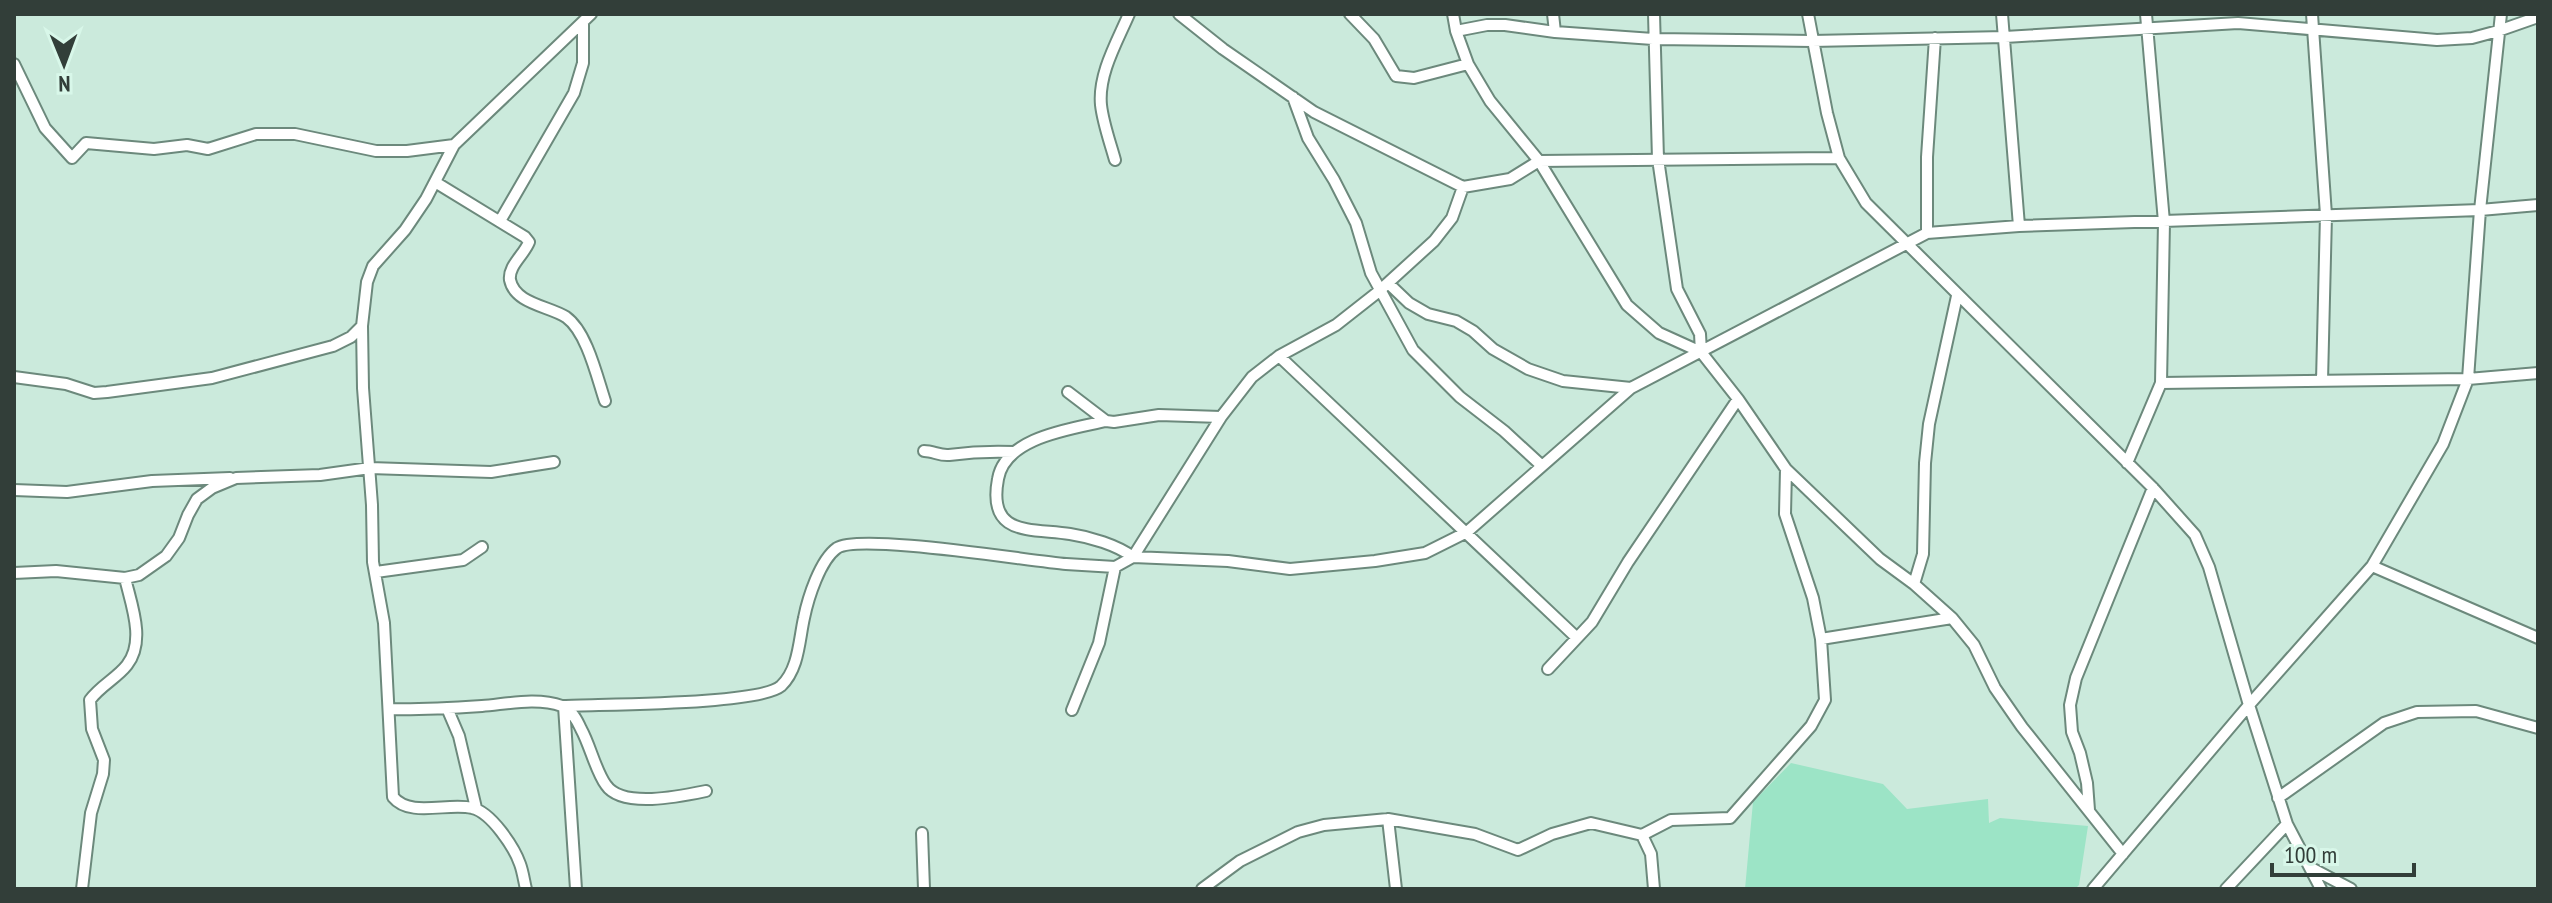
<svg xmlns="http://www.w3.org/2000/svg" width="2552" height="903" font-family="'PT Sans Narrow',sans-serif">
<style>
.green{fill:#9ce4c6}
.lines{fill:none;stroke-linecap:round;stroke-linejoin:round}
.minor-casing{stroke:#6c897c;stroke-width:14}
.minor{stroke:#fff;stroke-width:10}
</style>
<rect width="100%" height="100%" fill="#cbeadc"/>
<path class="green" d="M1791,763L1883,784L1907,809L1988,799L1989,823L2000,818L2088,826L2079,885L2075,889H1745L1753,802Z"/>
<g class="lines">
<g class="minor-casing">
<path id="minor" d="M1179,14L1223,49L1314,112L1463,187L1510,179L1539,161L1839,158
M1350,14L1374,39L1396,76L1414,78L1468,64
M1453,14L1456,31L1468,64L1490,101L1539,161L1627,305L1659,333L1701,352L1738,399L1786,469L1880,559L1914,584L1952,618L1974,645L1995,688L2022,727L2123,854
M1553,14L1555,32
M1654,14L1658,159L1677,289L1700,334L1701,352
M1808,14L1827,113L1839,158L1866,203L2153,488L2195,535L2209,567L2249,705L2287,824L2321,889
M2002,14L2019,226
M2146,14L2164,222L2161,383
M2312,14L2326,215L2322,381
M1456,31L1487,25H1505L1555,32L1653,39L1812,41L2005,37L2238,23L2437,40L2472,38L2498,31L2538,17
M14,64L45,128L72,158L86,143L154,149L187,145L208,149L256,134H295L376,151H407L454,145
M1293,97L1308,138L1334,180L1356,223L1371,273L1413,350L1460,397L1504,431L1541,465
M1115,160C1110,142 1103,123 1101,105C1098,74 1117,42 1129,14
M435,182L525,237L529,242C524,255 508,266 510,280C515,304 549,306 566,317C587,332 597,377 605,401
M500,221L574,93L583,63V22
M1927,233V157L1935,38
M1388,283L1409,303L1428,314L1456,321L1473,331L1493,349L1528,369L1563,381L1631,388
M362,326L363,388L372,505L373,562L384,623L393,797C410,818 449,802 472,808C491,812 514,847 520,864C523,872 524,881 526,889
M1279,356L1577,638
M14,377L66,384L94,393L107,392L212,378L333,346L351,337L362,326L367,282L373,266L405,230L426,199L454,145L591,14
M1068,392L1106,421L1114,422L1159,415L1221,417
M1106,421C1072,429 1005,437 998,479C987,537 1031,528 1070,534C1090,537 1117,545 1133,557L1221,417L1252,377L1279,356L1336,325L1378,292L1434,241L1452,218L1463,187
M924,451C933,451 940,456 949,455C971,452 992,451 1014,452
M2127,463L2161,383L2468,379L2480,210L2501,14
M14,490L67,492L152,481L230,478
M2372,566L2538,638
M376,572L463,560L482,547
M14,573L56,571L125,578L139,575L166,556L179,538L188,515L197,499L212,488L236,478L320,475L370,468L491,472L554,462
M1914,584L1923,554L1925,463L1929,424L1957,296
M1821,639L1952,618
M1548,669L1592,622L1628,562L1738,399
M447,708L459,736L476,808
M389,709C420,710 451,708 482,706C507,704 537,697 562,706C572,710 577,720 581,729C590,745 596,772 606,785C622,809 682,796 706,791
M1072,710L1099,643L1115,567L1133,557L1228,561L1290,569L1375,561L1425,553L1467,532L1631,388L1927,233L2019,226L2480,210L2538,205
M2278,798L2384,723L2417,712L2476,711L2538,728
M2089,810L2087,783L2080,753L2072,732L2070,705L2076,678L2153,488
M1388,819L1396,889
M922,833L924,889
M1642,835L1671,820L1730,818L1811,726L1825,700L1821,639L1813,598L1785,514L1786,469
M2311,868L2351,889
M82,889L91,813L103,774L104,760L92,729L90,700C100,686 117,678 127,665C146,641 131,604 125,578
M576,889L564,706C600,704 759,705 781,686C799,669 799,640 804,618C808,598 820,560 837,548C860,533 1029,561 1066,564C1082,565 1099,566 1115,567
M1202,889L1240,861L1298,832L1324,825L1388,819L1475,834L1518,850L1552,834L1591,823L1642,835L1651,854L1654,889
M2093,889L2249,705L2372,566L2443,444L2468,379L2538,373
M2226,889L2287,824"/>
</g>
<use href="#minor" class="minor"/>
</g>
<rect width="2552" height="903" fill="none" stroke="#323e39" stroke-width="32"/>
<g transform="translate(64 64) rotate(179)" stroke="#d8f7e9" stroke-width="6" paint-order="stroke">
<path d="M0-6L14 30L0 20L-14 30Z" fill="#323e39"/>
<text y="-12" font-size="22" font-weight="bold" text-anchor="middle" fill="#323e39">N</text>
</g>
<path d="M2272 863v12h142v-12" fill="none" stroke="#323e39" stroke-width="4"/>
<text x="2284" y="863" font-size="24" fill="#323e39" stroke="#d8f7e9" stroke-width="6" paint-order="stroke">100 m</text>
</svg>
